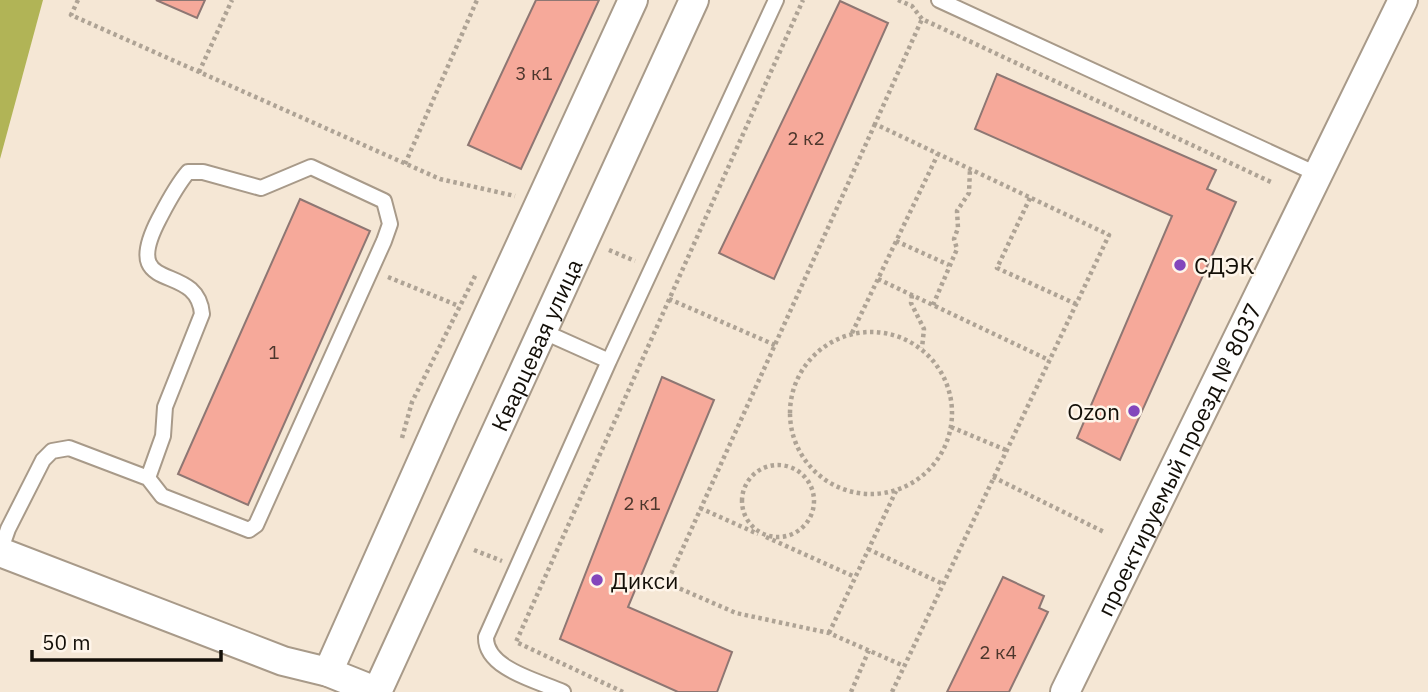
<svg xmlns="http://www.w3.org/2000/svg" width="1428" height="692" font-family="'IBM Plex Sans',sans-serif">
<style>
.forest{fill:#b1b456}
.building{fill:#f6a99a;stroke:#8e7773;stroke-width:2}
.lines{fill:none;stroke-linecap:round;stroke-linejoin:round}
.service-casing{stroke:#a89a89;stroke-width:18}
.minor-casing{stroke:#a89a89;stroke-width:32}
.path{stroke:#aea395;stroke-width:4.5;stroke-dasharray:3.5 3.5;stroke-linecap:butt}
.service{stroke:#fff;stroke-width:14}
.minor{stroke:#fff;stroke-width:28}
.poi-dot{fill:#8346bc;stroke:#fef5ea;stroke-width:2.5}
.labels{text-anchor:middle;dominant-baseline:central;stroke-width:5;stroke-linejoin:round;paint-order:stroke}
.number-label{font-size:19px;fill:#4c362c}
.poi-label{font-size:23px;fill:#130f08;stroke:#fef5ea;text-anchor:start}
.street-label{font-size:23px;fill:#130f08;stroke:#fef5ea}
</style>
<rect width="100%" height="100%" fill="#f5e7d5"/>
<path class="forest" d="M0,0H43L0,159Z"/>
<path class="building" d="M156,0H205L197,18Z
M536,0H599L521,169L468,145Z
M840,1L888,23L774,279L719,253Z
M997,74L1216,170L1207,189L1236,202L1120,460L1077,438L1172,216L975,129Z
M300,199L370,231L248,505L178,474Z
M662,377L714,400L628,607L732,652L717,692H678L560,639Z
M1003,577L1044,596L1039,608L1048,612L1009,692H947Z"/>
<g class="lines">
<g class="service-casing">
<path id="service" d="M939,0L1317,174
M542,331L609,361L776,0
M0,552L8,529L43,460L52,451L69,448L148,478L162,496L249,530L256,525L384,241L390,224L384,201L311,167L261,188L203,172H188C176,186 168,202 159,219C118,298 197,259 202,314L165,407L163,436L148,478
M563,692C539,681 485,669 486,637L609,361"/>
</g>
<g class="minor-casing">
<g id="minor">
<path d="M0,552L283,661L328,672L378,692"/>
<path d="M328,672L443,414L633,0"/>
<path id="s1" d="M377,692L694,0"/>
<path id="s2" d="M1065,692L1403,0"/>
</g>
</g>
<path class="path" d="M78,0L71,15L440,179L515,196
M898,0L912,6L922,19L1271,182
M199,72L232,0
M875,124L667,583L736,613L829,633L904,666
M405,164L477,0
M1030,198L997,268L1076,304
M896,241L949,265
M609,250L635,261
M388,277L459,306
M878,279L1049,360
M912,295L911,303L924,329L922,348
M669,299L775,345
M933,305L957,249L954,239L958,228L957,211L969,193L970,169
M790 413a81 81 0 1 1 162 0a81 81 0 1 1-162 0Z
M852,333L938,154
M951,427L1006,450
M402,438L412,402L476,274
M742 501a36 36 0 1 1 72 0a36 36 0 1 1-72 0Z
M993,477L1104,532
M700,508L758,534
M766,537L855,577
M868,549L943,584
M474,550L502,561
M829,633L896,491
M623,692L516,642L803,0
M851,692L869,650
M892,692L1109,235L875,124L922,19"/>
<use href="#service" class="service"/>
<use href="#minor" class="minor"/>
</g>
<g class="poi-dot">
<circle cx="1180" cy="265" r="7"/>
<circle cx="1134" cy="411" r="7"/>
<circle cx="597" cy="580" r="7"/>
</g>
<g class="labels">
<g class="number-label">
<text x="534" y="73">3 к1</text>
<text x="806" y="138">2 к2</text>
<text x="274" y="352">1</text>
<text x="642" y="503">2 к1</text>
<text x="998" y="652">2 к4</text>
</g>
<g class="poi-label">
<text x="1194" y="265">СДЭК</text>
<text x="1120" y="411" text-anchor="end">Ozon</text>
<text x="611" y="580">Дикси</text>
</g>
<g class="street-label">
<text stroke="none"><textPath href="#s1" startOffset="382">Кварцевая улица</textPath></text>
<text stroke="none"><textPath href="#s2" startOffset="259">проектируемый проезд № 8037</textPath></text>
</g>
</g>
<path d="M32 650v10h189v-10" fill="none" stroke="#130f08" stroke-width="3.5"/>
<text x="42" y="650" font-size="21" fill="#130f08" stroke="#fef5ea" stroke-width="5" paint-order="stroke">50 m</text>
</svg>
